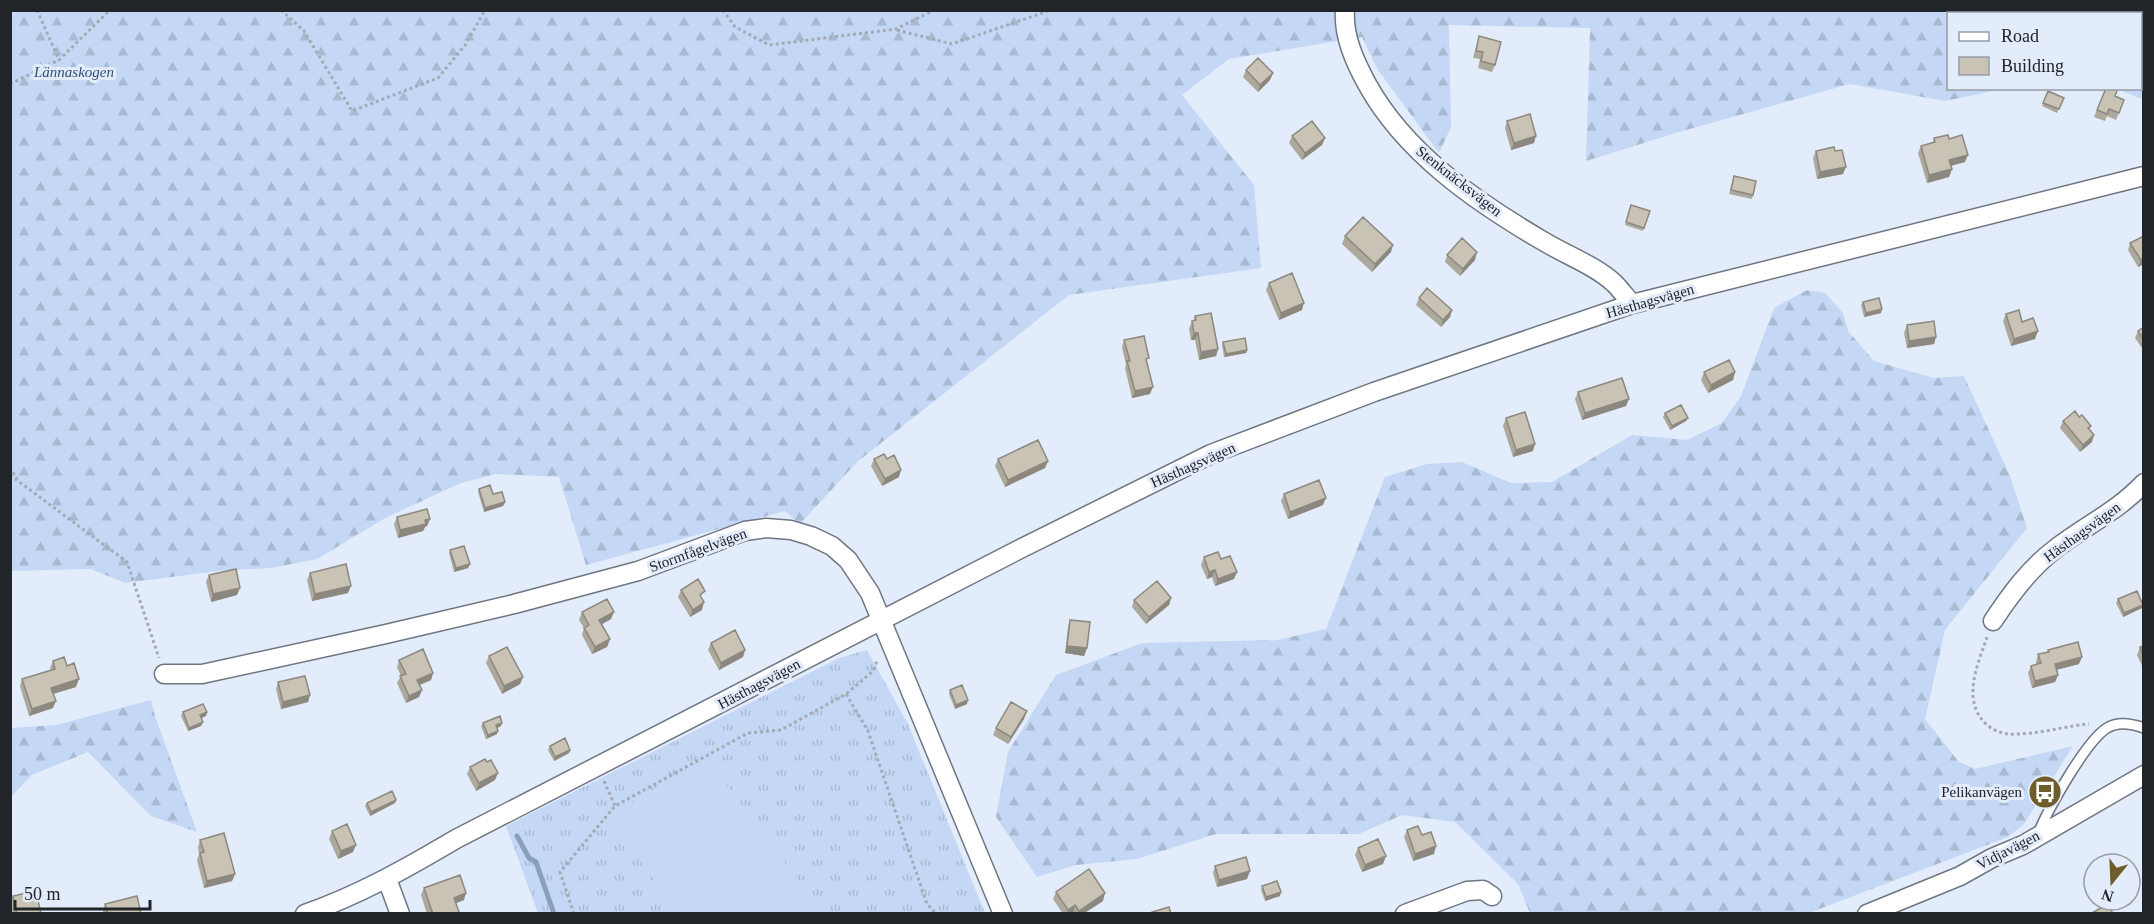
<svg xmlns="http://www.w3.org/2000/svg" width="2154" height="924" font-family="Georgia,serif">
<style>
.grass{fill:url(#grass-tufts)}
.forest{fill:url(#forest-firs)}
.pitch{fill:#c4d8f5}
.lines{fill:none;stroke-linecap:round;stroke-linejoin:round}
.stream{stroke:#8a9ebd;stroke-width:5}
.service-casing{stroke:#6e7682;stroke-width:12}
.minor-casing{stroke:#6e7682;stroke-width:21}
.path{stroke:#a3aab5;stroke-width:3;stroke-dasharray:3 3;stroke-linecap:butt}
.service{stroke:#fff;stroke-width:9}
.minor{stroke:#fff;stroke-width:18}
.wall{fill:#aca89c}
.shaded-wall{fill:#8c887f}
.building{fill:#c8c3b5;stroke:#8c887f;stroke-width:1.5}
.labels{text-anchor:middle;dominant-baseline:central;stroke-width:6;stroke-linejoin:round;paint-order:stroke}
.park-label{font-size:15px;font-style:italic;fill:#324f7b;stroke:#e3ecfa}
.street-label{font-size:15px;fill:#212429;stroke:#e3ecfa}
.poi-label{font-size:15px;fill:#212429;stroke:#e3ecfa;text-anchor:end}
</style>
<defs>
<pattern id="grass-tufts" width="24" height="20" patternUnits="userSpaceOnUse" patternTransform="scale(1.5)"><rect width="24" height="20" fill="#c4d8f5"/><path d="M3 7l-1-3M5 7V3M7 7l1-3M15 17l-1-3M17 17v-4M19 17l1-3" fill="none" stroke="#a8b9d2"/></pattern>
<pattern id="forest-firs" width="22" height="20" patternUnits="userSpaceOnUse" patternTransform="scale(1.5)"><rect width="22" height="20" fill="#c4d8f5"/><path d="M5 1l3.5 6h-7zM16 11l3.5 6h-7z" fill="#a8b9d2"/></pattern>
</defs>
<rect width="100%" height="100%" fill="#e3ecfa"/>
<path class="grass" d="M867,650L908,724L985,913H538L506,826L839,658Z"/>
<path class="forest" d="M2143,10L2144,100L2117,89L2140,88V14H1948V88L2003,89L1945,101L1850,84L1679,132L1586,161L1590,28L1449,25L1451,127L1439,153L1378,70L1362,37L1229,59L1182,95L1254,185L1261,268L1069,295L857,462L800,524L785,511L586,565L559,477L496,474L461,483L387,517L317,559L271,568L218,571L125,583L91,569L11,571L10,11Z
M1807,290L1825,293L1843,313L1848,331L1874,361L1934,378L1964,376L2010,476L2027,528L1945,630L1925,719L1959,762L1975,769L2073,746L2024,824L2008,837L1809,913H1530L1518,884L1455,822L1402,815L1359,834H1216L1137,859L1076,865L1037,877L996,817L1008,752L1056,675L1142,643L1277,640L1326,629L1385,477L1427,464L1462,462L1511,483L1552,482L1632,435L1687,440L1722,423L1741,396L1774,308Z
M151,700L155,716L197,832L151,816L88,752L32,775L11,797V728L56,725Z"/>
<path class="pitch" d="M706,757L822,913H677L609,817Z"/>
<g class="lines">
<path class="stream" d="M517,836L529,858L536,862L554,914"/>
<g class="service-casing">
<path id="service" d="M2038,834C2048,809 2086,741 2107,728C2118,721 2133,724 2144,728"/>
</g>
<g class="minor-casing">
<path id="minor" d="M1345,10C1343,36 1355,62 1367,84C1405,153 1476,202 1543,241C1566,255 1594,265 1614,283C1620,289 1626,297 1632,304
M1993,621C2010,595 2029,569 2054,550C2083,527 2118,511 2144,483
M164,674H202L386,634L514,604L638,571L745,531L766,528L791,530L811,536L832,546L848,560L870,593L1003,914
M387,879L400,914
M305,914C359,895 407,868 456,839L1020,549L1211,454L1374,392L1632,304L2144,176
M1405,914L1467,891L1483,890L1492,896
M1867,914L1960,876L1992,858L2023,845L2144,775"/>
</g>
<path class="path" d="M37,10L59,60L110,10
M281,10L304,31L352,111L438,78L466,44L485,10
M723,10L735,27L769,45L896,29L934,10
M897,30L952,44L1051,10
M10,84L59,60
M10,467L17,479
M10,475L127,562L159,658
M1987,637C1978,664 1961,700 1986,724C1994,731 2004,735 2016,734C2040,734 2065,726 2089,724
M846,694L868,731L927,904L936,914
M604,781L615,806
M574,914L560,872L615,806L748,733L781,730L846,694L873,671L878,659"/>
<use href="#service" class="service"/>
<use href="#minor" class="minor"/>
</g>
<path class="wall" d="M1479,36L1495,65L1492,72L1478,68L1480,59L1473,58Z
M1246,70L1273,73L1270,80L1258,92L1243,77Z
M2106,88L2115,96L2124,100L2116,120L2107,116L2105,121L2094,117Z
M2048,91L2064,98L2057,113L2042,106Z
M1507,121L1534,143L1511,150L1505,128Z
M1292,136L1325,138L1322,145L1302,160L1289,143Z
M1934,138L1949,139L1965,162L1951,166L1952,169L1949,177L1927,183L1918,153L1921,146L1933,142Z
M1816,151L1843,174L1817,179L1813,158Z
M1734,176L1753,195L1752,199L1729,194Z
M1631,205L1650,211L1643,231L1625,225Z
M1345,236L1391,252L1372,272L1342,244Z
M2130,243L2144,264L2138,267L2128,250Z
M1447,255L1475,260L1460,276L1445,262Z
M1269,283L1302,310L1279,320L1266,290Z
M1419,298L1452,310L1450,317L1441,327L1416,305Z
M1863,302L1881,313L1864,317L1861,305Z
M2006,314L2022,322L2035,339L2011,346L2003,321Z
M1195,316L1218,349L1216,356L1199,360L1195,340H1191L1189,329L1192,321H1193Z
M1907,325L1936,337L1934,344L1907,348L1904,333Z
M2144,327V351L2135,338L2138,331Z
M1124,340L1150,394L1132,398L1125,368L1126,365L1122,347Z
M1223,342L1247,350L1246,353L1224,357L1222,345Z
M1704,372H1735L1733,380L1708,393L1701,380Z
M1578,392L1626,406L1582,420L1575,399Z
M1665,413L1688,418L1686,421L1670,430L1663,417Z
M2079,417L2091,426L2090,429L2092,442L2080,452L2060,428L2063,421Z
M1506,418L1533,451L1513,457L1503,426Z
M874,459H887L899,477L882,486L871,466Z
M998,459L1048,461L1045,468L1005,487L995,466Z
M479,489L493,494L505,502L503,506L484,512L478,492Z
M1284,494L1323,505L1288,519L1281,501Z
M397,517L430,519L427,526L425,527L423,531L398,538L394,524Z
M450,550L470,564L468,568L454,572L449,553Z
M1204,557L1221,559L1234,579L1215,586L1212,577L1207,579L1201,565Z
M310,573L348,593L312,601L307,580Z
M209,575L237,595L211,602L206,582Z
M681,590L702,599V610L690,617L678,597Z
M1171,598L1169,605L1146,624L1132,607L1134,600Z
M2118,599L2143,605L2142,608L2123,617L2116,603Z
M582,612L611,619L602,624L610,639L607,647L592,654L582,635L584,628L579,620Z
M1070,620L1087,648L1084,656L1065,653L1068,627Z
M711,643L745,650L743,657L719,670L708,650Z
M2144,646V670L2137,655L2140,647Z
M2048,650L2079,664L2056,670L2058,675L2055,682L2032,688L2028,673L2031,666L2036,664V662L2038,654L2047,652Z
M489,656L523,677L520,684L502,694L486,663Z
M399,660L433,673L431,680L419,685L422,690L419,697L406,703L397,683L401,676L397,667Z
M53,661L76,687L53,694V708L29,716L20,686L22,679L51,670L50,668Z
M278,682L310,695L308,702L281,709L276,689Z
M950,690L967,704L955,709L949,694Z
M183,712H207L206,716L201,718V726L188,731L181,716Z
M1024,719L1008,744L993,735L996,728Z
M483,723L501,726L497,728V734L486,739L481,726Z
M550,746L570,750L569,753L554,761L548,750Z
M487,762L495,780L476,791L467,774L470,767Z
M396,800L395,803L370,816L365,806L367,803Z
M1407,830L1422,835L1434,854L1413,861L1404,837Z
M332,831L353,852L338,859L329,839Z
M200,840L235,874L232,881L204,888L197,860L199,854L198,847Z
M1358,848L1383,864L1362,872L1355,855Z
M1215,866L1247,879L1217,887L1213,873Z
M1262,886L1280,896L1265,901L1261,890Z
M424,888L464,900L456,903L458,914H427L421,895Z
M1056,892L1103,901L1083,914H1073V913L1071,914H1063L1053,899Z
M13,896L41,914H12L10,902Z
M105,904L141,914H103V911Z"/>
<path class="shaded-wall" d="M1273,73L1270,80L1258,92L1260,85Z
M1536,136L1534,143L1511,150L1514,143Z
M1325,138L1322,145L1302,160L1305,153Z
M1968,155L1965,162L1946,167L1949,160Z
M1846,167L1843,174L1817,179L1820,172Z
M1952,169L1949,177L1927,183L1929,175Z
M1393,245L1391,252L1372,272L1375,264Z
M1477,252L1475,260L1460,276L1463,269Z
M2144,258V264L2138,267L2141,260Z
M1304,303L1302,310L1279,320L1281,313Z
M1882,309L1881,313L1864,317L1866,313Z
M1452,310L1450,317L1441,327L1443,320Z
M2038,331L2035,339L2011,346L2014,339Z
M1194,333H1198L1195,340H1191Z
M1936,337L1934,344L1907,348L1909,341Z
M1218,349L1216,356L1199,360L1201,352Z
M1247,350L1246,353L1224,357L1226,354Z
M1735,372L1733,380L1708,393L1711,385Z
M1153,387L1150,394L1132,398L1135,391Z
M1629,399L1626,406L1582,420L1585,413Z
M1688,418L1686,421L1670,430L1672,426Z
M2094,435L2092,442L2080,452L2083,445Z
M1535,444L1533,451L1513,457L1516,450Z
M1048,461L1045,468L1005,487L1008,480Z
M901,470L899,477L882,486L885,479Z
M1326,498L1323,505L1288,519L1290,512Z
M505,502L503,506L484,512L485,508Z
M430,519L427,526L425,527L423,531L398,538L400,530Z
M470,564L468,568L454,572L456,568Z
M1215,570L1212,577L1207,579L1209,572Z
M1237,572L1234,579L1215,586L1218,579Z
M351,586L348,593L312,601L315,594Z
M240,588L237,595L211,602L213,594Z
M1171,598L1169,605L1146,624L1149,617Z
M704,602L702,610L690,617L693,610Z
M2143,605L2142,608L2123,617L2124,613Z
M614,612L611,619L597,627L599,620Z
M610,639L607,647L592,654L595,647Z
M1067,646L1087,648L1084,656L1065,653Z
M745,650L743,657L719,670L721,663Z
M2082,657L2079,664L2052,671L2055,664Z
M433,673L431,680L415,687L417,680Z
M2058,675L2055,682L2032,688L2035,681Z
M523,677L520,684L502,694L504,686Z
M79,679L76,687L49,695L51,688Z
M422,690L419,697L406,703L409,696Z
M310,695L308,702L281,709L283,702Z
M968,700L967,704L955,709L956,705Z
M56,701L53,708L29,716L32,709Z
M1027,711L1024,719L1008,744L1011,737Z
M207,712L206,716L199,719L200,715Z
M203,722L201,726L188,731L189,728Z
M502,723L501,726L495,729L496,725Z
M498,731L497,734L486,739L488,735Z
M570,750L569,753L554,761L555,757Z
M498,773L495,780L476,791L479,783Z
M396,800L395,803L370,816L371,812Z
M356,845L353,852L338,859L341,851Z
M1436,846L1434,854L1413,861L1415,854Z
M1386,856L1383,864L1362,872L1365,865Z
M1250,871L1247,879L1217,887L1219,880Z
M235,874L232,881L204,888L207,881Z
M1281,892L1280,896L1265,901L1266,897Z
M466,893L464,900L451,905L454,898Z
M1105,893L1103,901L1083,914H1078L1079,911Z
M1075,905L1073,913L1067,914L1068,910Z"/>
<path class="building" d="M1479,36L1501,42L1495,65L1481,61L1483,52L1476,51Z
M1258,58L1273,73L1260,85L1246,70Z
M2106,88H2118L2115,96L2124,100L2119,113L2109,109L2107,114L2097,110Z
M2048,91L2064,98L2059,109L2043,103Z
M1530,114L1536,136L1514,143L1507,121Z
M1312,121L1325,138L1305,153L1292,136Z
M1948,135L1949,139L1962,135L1968,155L1949,160L1952,169L1929,175L1921,146L1935,142L1934,138Z
M1834,147L1835,151L1842,150L1846,167L1820,172L1816,151Z
M1734,176L1756,181L1753,195L1731,190Z
M1631,205L1650,211L1644,228L1626,222Z
M1363,217L1393,245L1375,264L1345,236Z
M2144,236V258L2141,260L2130,243Z
M1462,238L1477,252L1463,269L1447,255Z
M1292,273L1304,303L1281,313L1269,283Z
M1427,288L1452,310L1443,320L1419,298Z
M1879,298L1882,309L1866,313L1863,302Z
M2019,310L2022,322L2033,318L2038,331L2014,339L2006,314Z
M1211,313L1218,349L1201,352L1198,333H1194L1192,321L1196,320L1195,316Z
M1934,321L1936,337L1909,341L1907,325Z
M2144,327V340L2138,331Z
M1144,336L1149,358L1146,359L1153,387L1135,391L1127,361H1130L1124,340Z
M1245,338L1247,350L1226,354L1223,342Z
M1729,360L1735,372L1711,385L1704,372Z
M1622,378L1629,399L1585,413L1578,392Z
M1681,405L1688,418L1672,426L1665,413Z
M2075,411L2079,417L2082,415L2091,426L2088,428L2094,435L2083,445L2063,421Z
M1525,412L1535,444L1516,450L1506,418Z
M1038,440L1048,461L1008,480L998,459Z
M884,454L887,459L894,455L901,470L885,479L874,459Z
M1319,480L1326,498L1290,512L1284,494Z
M490,485L493,494L502,492L505,502L485,508L479,489Z
M427,509L430,519L425,520L426,524L400,530L397,517Z
M464,546L470,564L456,568L450,550Z
M1218,552L1221,559L1230,556L1237,572L1218,579L1215,570L1209,572L1204,557Z
M346,564L351,586L315,594L310,573Z
M236,569L240,588L213,594L209,575Z
M698,579L705,591L700,595L704,602L693,610L681,590Z
M1157,581L1171,598L1149,617L1134,600Z
M2137,591L2143,605L2124,613L2118,599Z
M607,599L614,612L599,620L610,639L595,647L584,628L589,625L582,612Z
M1070,620L1090,622L1087,648L1067,646Z
M735,630L745,650L721,663L711,643Z
M2078,642L2082,657L2055,664L2058,675L2035,681L2031,666L2041,663L2038,654L2049,652L2048,650Z
M2144,646V657L2140,647Z
M507,647L523,677L504,686L489,656Z
M423,649L433,673L417,680L422,690L409,696L400,676L406,674L399,660Z
M64,657L67,666L74,663L79,679L51,688L56,701L32,709L22,679L55,669L53,661Z
M305,676L310,695L283,702L278,682Z
M962,685L968,700L956,705L950,690Z
M1011,702L1027,711L1011,737L996,728Z
M203,704L207,712L200,715L203,722L189,728L183,712Z
M500,716L502,723L496,725L498,731L488,735L483,723Z
M565,738L570,750L555,757L550,746Z
M485,759L487,762L491,760L498,773L479,783L470,767Z
M392,791L396,800L371,812L367,803Z
M347,824L356,845L341,851L332,831Z
M1418,826L1422,835L1431,832L1436,846L1415,854L1407,830Z
M224,833L235,874L207,881L200,853L204,852L200,840Z
M1378,839L1386,856L1365,865L1358,848Z
M1246,857L1250,871L1219,880L1215,866Z
M1089,869L1105,893L1079,911L1075,905L1068,910L1056,892Z
M460,875L466,893L454,898L459,912L455,914H433L424,888Z
M1277,881L1281,892L1266,897L1262,886Z
M36,891L41,914H17L13,896Z
M137,896L141,914H108L105,904Z
M2108,904L2113,914H2090Z
M1169,907L1171,914H1152V912Z"/>
<defs>
<g id="bus-disc" transform="scale(1.725)"><circle r="9.5" fill="#6e5d2b" stroke="#e3ecfa"/><path d="M-5-6H5V4H4V6H2V4H-2V6H-4V4H-5ZM-3.5-4V0h7V-4ZM-3.5 1.2v1.5H-2V1.2ZM2 1.2v1.5H3.5V1.2Z" fill="#fff"/></g>
</defs>
<g fill-rule="evenodd">
<use href="#bus-disc" x="2045" y="792"/>
</g>
<g class="labels">
<g class="park-label">
<text x="74" y="72">Lännaskogen</text>
</g>
<g class="street-label">
<text transform="translate(1459 181) rotate(38)">Stenknäcksvägen</text>
<text transform="translate(1650 301) rotate(-16)">Hästhagsvägen</text>
<text transform="translate(1193 465) rotate(-24)">Hästhagsvägen</text>
<text transform="translate(2082 532) rotate(-36)">Hästhagsvägen</text>
<text transform="translate(698 550) rotate(-20)">Stormfågelvägen</text>
<text transform="translate(759 684) rotate(-28)">Hästhagsvägen</text>
<text transform="translate(2008 850) rotate(-27)">Vidjavägen</text>
</g>
<g class="poi-label">
<text x="2022" y="792">Pelikanvägen</text>
</g>
</g>
<rect width="2154" height="924" fill="none" stroke="#212429" stroke-width="24"/>
<rect x="1947" y="12" width="195" height="78" fill="#e3ecfa" stroke="#959ca6" stroke-width="1.5"/>
<rect x="1959" y="32" width="30" height="9" fill="#ffffff" stroke="#959ca6" stroke-width="1.5"/>
<text x="2001" y="42" font-size="18" fill="#212429">Road</text>
<rect x="1959" y="57" width="30" height="18" fill="#c8c3b5" stroke="#959ca6" stroke-width="1.5"/>
<text x="2001" y="72" font-size="18" fill="#212429">Building</text>
<g transform="translate(2112 882) rotate(198)"><circle r="28" fill="#e3ecfa" stroke="#959ca6" stroke-width="1.5"/>
<path d="M0-4.5L10 22L0 15L-10 22Z" fill="#6e5d2b"/>
<text y="-9" font-size="16" font-weight="bold" text-anchor="middle" fill="#212429">N</text>
</g>
<path d="M15 900v9h135v-9" fill="none" stroke="#212429" stroke-width="3"/>
<text x="24" y="900" font-size="18" fill="#212429" stroke="#e3ecfa" stroke-width="4.5" paint-order="stroke">50 m</text>
</svg>
